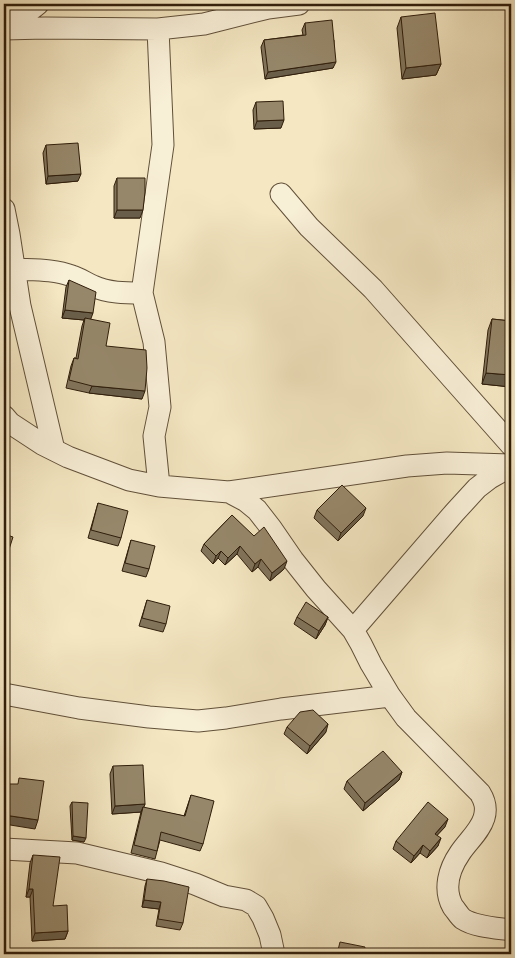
<svg xmlns="http://www.w3.org/2000/svg" width="515" height="958" font-family="Cardo,serif">
<style>
.lines{fill:none;stroke-linecap:round;stroke-linejoin:round}
.street-casing{stroke:#615039;stroke-width:23}
.street{stroke:#f8efd7;stroke-width:21}
.wall{fill:#81745b;stroke:#301e0b}
.shaded-wall{fill:#695e4a;stroke:#301e0b}
.building{fill:#96876a;stroke:#301e0b}
</style>
<rect width="100%" height="100%" fill="#f4e7c2"/>
<filter id="stains"><feTurbulence type="fractalNoise" baseFrequency=".004" numOctaves="4"/><feColorMatrix values="0 0 0 0 .2 0 0 0 0 .09 0 0 0 0 .02 0 0 0 .5 -.17"/></filter>
<radialGradient id="worn" r=".72"><stop offset=".6" stop-color="#630" stop-opacity="0"/><stop offset="1" stop-color="#630" stop-opacity=".3"/></radialGradient>
<g class="lines">
<g class="street-casing">
<path id="street" d="M4,26C15,19 28,13 38,4
M4,29L45,28L158,29L204,24L268,8L299,4
M158,29L163,145L142,293L154,342L160,407L154,436L159,486
M281,194L309,227L373,289L511,445
M4,209L9,234L20,306L54,450
M15,269C33,270 54,269 72,276C79,278 86,283 93,286C108,293 125,293 142,293
M4,416L10,423L42,444L68,457L129,480L159,486L229,492L407,466L447,463L511,465
M229,492L246,501L257,510L271,528L293,560L316,589L353,630L361,644L371,664L390,696L406,718L480,793C485,801 487,808 484,818C480,831 468,841 460,853C449,869 443,889 453,907C456,910 459,916 463,919C475,927 497,928 511,930
M353,630L455,512L477,488L490,478L511,466
M4,694L79,708L149,717L198,721L226,718L281,709L390,696
M4,849L77,853L161,873L195,884L224,896L246,900L256,906L263,918L270,935L274,954"/>
</g>
<use href="#street" class="street"/>
</g>
<path class="wall" d="M401,17L441,64L436,75L402,79L397,28Z
M305,23L334,40V42L333,68L265,79L261,47L264,40L303,35L302,30Z
M256,102L281,128L254,129L253,110Z
M46,145L78,181L46,184L43,153Z
M117,178L140,218H114V186Z
M69,280L106,346L142,399L89,393L66,388L71,366L74,358H76L82,326L84,320L62,318L66,287Z
M492,319L511,321V387L482,384L488,330Z
M98,503L121,538L118,546L88,538Z
M317,510L363,516L338,541L314,518Z
M232,515L284,569L270,581L258,567L252,572L237,554L225,565L218,558L213,564L201,551L204,544Z
M131,540L149,569L146,577L122,571Z
M147,600L166,624L163,632L139,626Z
M297,617H328L325,625L316,639L294,624Z
M287,727L326,732L307,754L284,734Z
M113,766L145,804L143,808L184,816L191,795L203,844L200,851L160,840L155,859L131,853L141,812L112,814L110,774Z
M402,772L399,780L363,811L344,789L347,781Z
M72,802L84,842L72,840L70,806Z
M445,827L437,835L438,846L427,858L420,853L411,863L393,849L396,841Z
M33,855L53,906L68,931L65,939L32,941L30,897H26L30,863Z
M147,879L183,923L180,930L156,926L159,909L142,907L145,886Z"/>
<path class="shaded-wall" d="M336,62L333,68L265,79L268,72Z
M441,64L436,75L402,79L406,68Z
M284,120L281,128L254,129L257,121Z
M81,174L78,181L46,184L48,176Z
M117,210H143L140,218H114Z
M65,310L93,313L90,321L85,318L84,320L62,318Z
M486,373L511,375V387L482,384Z
M92,386L145,391L142,399L89,393Z
M366,508L363,516L338,541L341,533Z
M240,546L237,554L225,565L228,558Z
M221,551L218,558L213,564L216,556Z
M261,559L258,567L252,572L255,564Z
M287,561L284,569L270,581L272,573Z
M328,617L325,625L316,639L319,631Z
M328,724L326,732L307,754L310,746Z
M402,772L399,780L363,811L365,803Z
M145,804L142,812L143,807L141,812L112,814L115,806Z
M4,815L38,820L35,829L4,824Z
M448,819L445,827L432,841L435,834Z
M73,836L86,838L84,842L72,840Z
M441,838L438,846L427,858L430,851Z
M423,845L420,853L411,863L414,856Z
M29,889H33L30,897H26Z
M144,900L161,902L159,909L142,907Z
M68,931L65,939L32,941L35,933Z"/>
<path class="building" d="M435,13L441,64L406,68L401,17Z
M332,20L336,62L268,72L264,40L306,35L305,23Z
M283,101L284,120L257,121L256,102Z
M78,143L81,174L48,176L46,145Z
M117,178H145V192L143,210H117Z
M69,280L96,292L93,313L65,310Z
M85,318L110,323L106,346L146,350L147,368L145,391L92,386L69,380L74,358L78,359Z
M492,319L511,321V375L486,373Z
M342,485L366,508L341,533L317,510Z
M98,503L128,511L121,538L91,530Z
M232,515L254,536L264,527L287,561L272,573L261,559L255,564L240,546L228,558L221,551L216,556L204,544Z
M4,534L13,537L4,565Z
M131,540L155,546L149,569L125,563Z
M147,600L170,606L166,624L142,618Z
M306,602L328,617L319,631L297,617Z
M313,710L328,724L310,746L287,727L300,712Z
M383,751L402,772L365,803L347,781Z
M143,765L145,804L115,806L113,766Z
M19,778L44,781L38,820L4,815V784H18Z
M191,795L214,801L203,844L161,832L157,851L134,845L143,807L185,816Z
M72,802L88,803L86,838L73,836Z
M428,802L448,819L435,834L441,838L430,851L423,845L414,856L396,841Z
M33,855L60,857L53,906L67,905L68,931L35,933L33,889H29Z
M147,879L164,881L189,887L183,923L158,919L161,902L144,900Z
M340,942L365,947L364,954H337Z"/>
<rect width="515" height="958" fill="none" stroke="#f4e7c2" stroke-width="20"/>
<rect x="5" y="5" width="505" height="948" fill="none" stroke="#301e0b" stroke-width="2.5"/>
<rect x="10" y="10" width="495" height="938" fill="none" stroke="#301e0b"/>
<rect width="100%" height="100%" filter="url(#stains)"/>
<rect width="100%" height="100%" fill="url(#worn)"/>
</svg>
